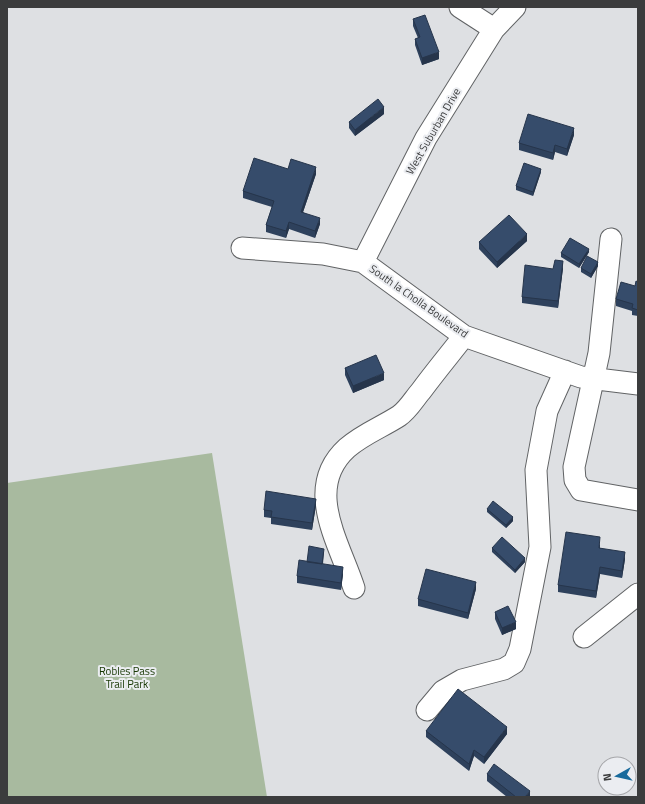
<svg xmlns="http://www.w3.org/2000/svg" width="645" height="804" font-family="'Titillium Web',sans-serif">
<style>
.green{fill:#a8ba9f}
.lines{fill:none;stroke-linecap:round;stroke-linejoin:round}
.minor-casing{stroke:#616365;stroke-width:23}
.minor{stroke:#fff;stroke-width:21}
.wall{fill:#2e415c}
.shaded-wall{fill:#26354b}
.building{fill:#364c6b;stroke:#26354b}
.labels{text-anchor:middle;dominant-baseline:central;stroke-width:4;stroke-linejoin:round;paint-order:stroke}
.street-label{font-size:11px;fill:#3b3c3d;stroke:#ebedf1}
.park-label{font-size:11px;fill:#153500;stroke:#ebedf1}
</style>
<rect width="100%" height="100%" fill="#dee0e3"/>
<path class="green" d="M212,453L267,797H7V483Z"/>
<g class="lines">
<g class="minor-casing">
<path id="minor" d="M460,7L494,29
M611,239L599,353L574,467L575,480L581,490L638,500
M242,248L323,254L363,262L464,336L581,377L638,384
M363,262L426,138L494,29L515,7
M354,588C339,542 303,488 347,448C363,434 382,427 399,416C408,410 414,399 421,391C435,372 450,354 464,336
M584,637L638,594
M427,710L443,691L462,680L504,669L514,663L520,649L540,547L536,470L547,411L565,371"/>
</g>
<use href="#minor" class="minor"/>
</g>
<path class="wall" d="M413,19L439,59L422,65L415,45V39L418,38L413,26Z
M384,114L355,136L349,128V122Z
M574,135L567,156L555,152L553,160L519,150V143Z
M288,169L316,174L303,212L320,224L315,238L289,229L286,238L266,232V225L272,207L243,198V191Z
M541,172L533,196L516,190V186Z
M527,241L497,268L479,249V242Z
M589,252L579,268L561,257V253Z
M598,266L591,278L581,272V268Z
M563,268L558,308L522,303V297Z
M638,282V316L632,315V311L616,306V299L635,286Z
M345,368L384,380L353,393L345,375Z
M316,505L312,530L271,524V518L264,517V510Z
M487,509L513,521L506,528L487,512Z
M600,544V548L625,559L622,578L600,574L596,598L558,592V585Z
M492,548L525,562L515,573L492,552Z
M324,552L323,564L343,574L341,590L297,583V576L307,562Z
M476,589L468,619L418,606V599Z
M495,612L516,629L502,635L495,619Z
M426,731L507,734L484,764L474,756L469,771L426,737Z
M487,774L530,797H507L487,781Z"/>
<path class="shaded-wall" d="M439,52V59L422,65V58Z
M384,107V114L355,136V130Z
M574,128V135L567,156V149Z
M555,145V152L553,160V153Z
M316,167V174L301,218V212Z
M541,169V172L533,196V192Z
M320,218V224L315,238V231Z
M289,222V229L286,238V231Z
M527,234V241L497,268V262Z
M589,249V252L579,268V264Z
M563,261V268L558,308V301Z
M598,262V266L591,278V274Z
M384,373V380L353,393V386Z
M316,499V505L312,530V523Z
M513,517V521L506,528V525Z
M625,552V559L622,578V571Z
M525,558V562L515,573V570Z
M343,567V574L341,590V583Z
M600,567V574L596,598V591Z
M476,582V589L468,619V613Z
M516,622V629L502,635V628Z
M507,727V734L484,764V757Z
M474,750V756L469,771V764Z
M530,791V797H525Z"/>
<path class="building" d="M425,15L439,52L422,58L415,39L420,37L413,19Z
M378,99L384,107L355,130L349,122Z
M528,114L574,128L567,149L555,145L553,153L519,143Z
M254,158L288,169L291,159L316,167L301,212L320,218L315,231L289,222L286,231L266,225L274,201L243,191Z
M524,163L541,169L533,192L516,186Z
M509,215L527,234L497,262L479,242Z
M570,238L589,249L579,264L561,253Z
M587,256L598,262L591,274L581,268Z
M555,260L563,261L558,301L522,297L525,265L553,269Z
M636,281L638,282V310L632,308L633,304L616,299L621,282L635,286Z
M376,355L384,373L353,386L345,368Z
M266,491L316,499L312,523L271,517L272,511L264,510Z
M493,501L513,517L506,525L487,509Z
M566,532L600,537L599,548L625,552L622,571L600,567L596,591L558,585Z
M502,537L525,558L515,570L492,548Z
M309,546L324,549L322,564L307,562Z
M299,560L343,567L341,583L297,576Z
M426,569L476,582L468,613L418,599Z
M508,606L516,622L502,628L495,612Z
M458,689L507,727L484,757L474,750L469,764L426,731Z
M494,764L530,791L525,797H516L487,774Z"/>
<g class="labels">
<g class="street-label">
<text transform="translate(433 131) rotate(-60)">West Suburban Drive</text>
<text transform="translate(419 301) rotate(35)">South la Cholla Boulevard</text>
</g>
<g class="park-label">
<text x="127" y="671">Robles Pass<tspan x="127" dy="13">Trail Park</tspan></text>
</g>
</g>
<rect width="645" height="804" fill="none" stroke="#3b3c3d" stroke-width="16"/>
<g transform="translate(617 776) rotate(262)"><circle r="19" fill="#ebedf1" stroke="#a5a6a9"/>
<path d="M0-3L7 15L0 10L-7 15Z" fill="#186a9c"/>
<text y="-6" font-size="11" font-weight="bold" text-anchor="middle" fill="#3b3c3d">N</text>
</g>
</svg>
